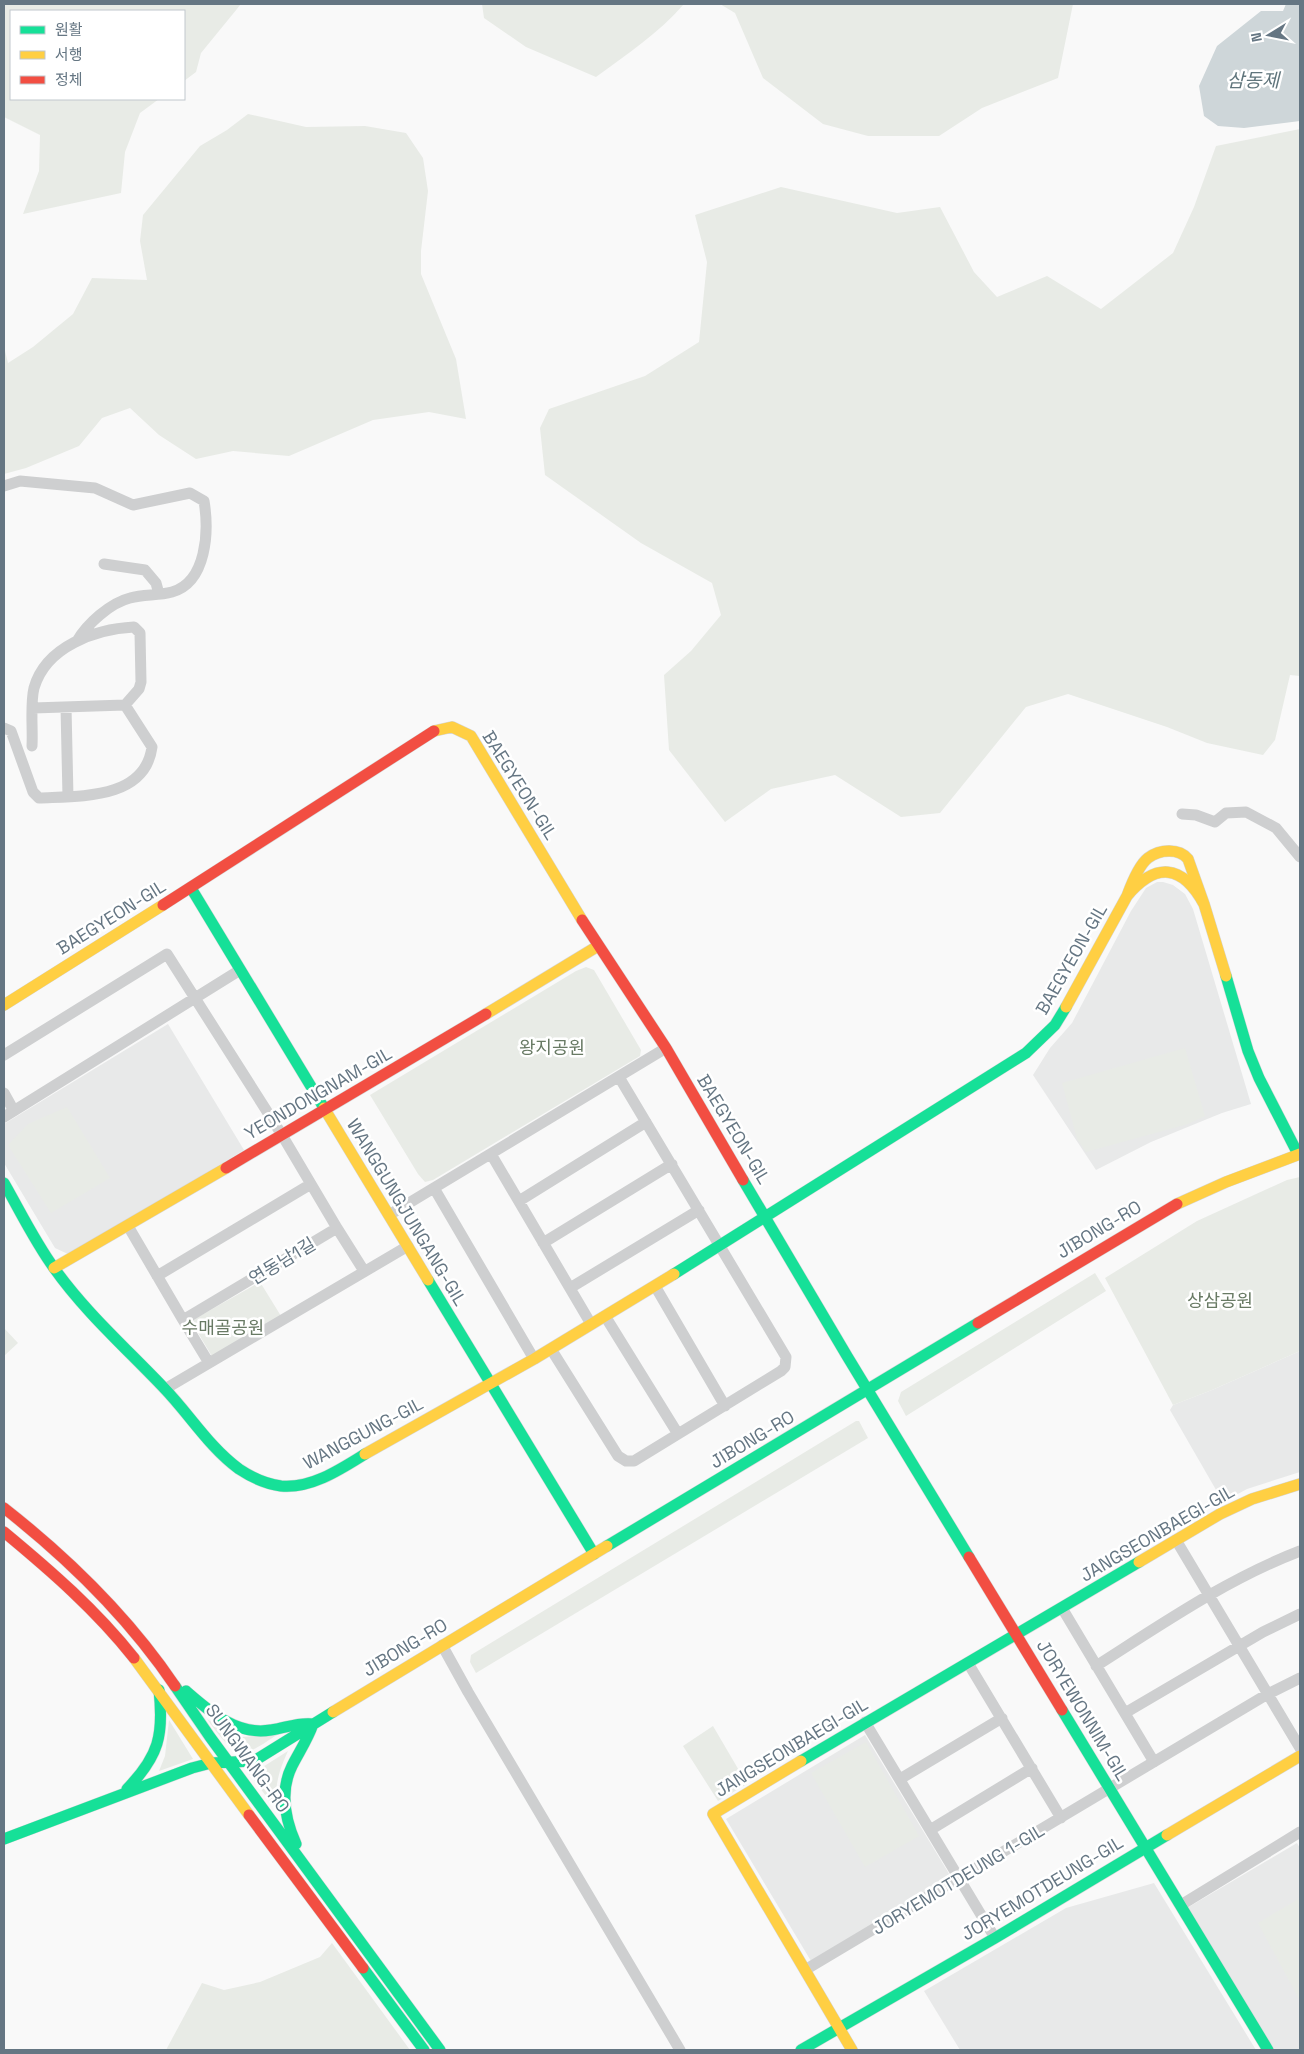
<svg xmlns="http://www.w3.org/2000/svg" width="1304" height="2054" font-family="'Space Grotesk','Noto Sans KR',sans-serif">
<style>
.built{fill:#e8e9e9}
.green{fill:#e8ebe6}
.water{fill:#ced6d9}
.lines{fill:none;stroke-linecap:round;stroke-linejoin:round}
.fast-casing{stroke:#d5d6d7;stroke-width:12}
.slow-casing{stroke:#d5d6d7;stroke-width:12}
.jam-casing{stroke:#d5d6d7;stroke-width:12}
.street{stroke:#cecfd0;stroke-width:11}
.fast{stroke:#16e098;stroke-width:11}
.slow{stroke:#ffcf43;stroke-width:11}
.jam{stroke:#f24e42;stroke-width:11}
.labels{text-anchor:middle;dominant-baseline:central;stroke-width:5;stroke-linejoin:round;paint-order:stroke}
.street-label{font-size:18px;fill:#657683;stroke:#fff}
.park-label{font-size:18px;fill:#687a64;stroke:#fff}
.water-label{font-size:19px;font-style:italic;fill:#60757c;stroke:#fff}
</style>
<rect width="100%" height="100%" fill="#f9f9f9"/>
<path class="built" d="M1157,882H1163L1173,885L1185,894L1193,909L1251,1104L1222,1113L1151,1142L1096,1170L1033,1075L1050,1048L1072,1023L1131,911L1146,888Z
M168,1024L244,1150L70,1255L55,1248L4,1163V1124Z
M1300,1351V1472L1247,1489L1223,1502L1170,1410L1173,1405L1212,1390Z
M865,1735L951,1877L811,1961L726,1819Z
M1297,1843L1300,1848V2050H1274L1187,1908Z
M1154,1883L1256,2050H960L924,1991L1066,1908Z"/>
<path class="green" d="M4,4H241L201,53L196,72L184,81V11H11V99H159L140,113L125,152L121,193L23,214L39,171L40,135L4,117Z
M482,4H684C659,33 627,54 596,77L526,47L484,18Z
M720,4H1073L1058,78L982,108L939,136H868L823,124L763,78L735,13Z
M248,114L306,127L365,126L406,133L423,158L428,191L421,251V274L456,359L466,419L429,412L373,420L289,456L233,451L196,459L159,435L130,408L102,418L79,446L26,468L4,474V347L8,363L33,347L73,314L92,278L147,280L140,241L143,215L200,146L227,130Z
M1300,129V676L1290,675L1275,740L1263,755L1207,743L1167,727L1068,694L1026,707L940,813L901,817L835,775L771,789L725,822L669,750L664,675L691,651L721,615L712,583L641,543L545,475L540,428L549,409L645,376L699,342L707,262L695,215L781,187L897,213L940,207L974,272L997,297L1047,276L1101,309L1173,253L1194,207L1216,146Z
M586,967L594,970L641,1050L640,1056L433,1180L425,1182L418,1174L370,1095L576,971Z
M1185,1048L1205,1116L1188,1124L1086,1152L1077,1139L1062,1083Z
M67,1107L110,1178L51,1213L8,1145L28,1124Z
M1300,1177V1351L1212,1390L1173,1405L1105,1278L1197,1221L1287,1180Z
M1095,1273L1106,1291L906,1416L898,1401L901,1392Z
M260,1282L281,1316L213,1358L191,1321Z
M4,1328L18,1343L4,1356Z
M856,1421H859L868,1438L476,1673L470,1662L471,1655Z
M207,1719L223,1730L240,1737L277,1735C268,1740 255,1751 245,1752C231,1754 215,1730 207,1719Z
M169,1720L193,1759L159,1771L165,1756Z
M713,1726L747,1784L718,1801L683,1746Z
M866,1742L919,1836L865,1867L811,1773Z
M288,1751C278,1773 275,1785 276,1809L247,1771L258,1770Z
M1300,1898V2001L1258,1923Z
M332,1943L410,2050H166L202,1983L224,1990L260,1982L320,1957Z"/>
<path class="water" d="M1286,4H1300V121L1244,128L1218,126L1204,116L1199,86L1217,46L1261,11H1283Z"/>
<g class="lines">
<g class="fast-casing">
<path id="fast" d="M191,888L324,1108
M1226,976L1248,1051L1259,1078L1298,1154
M743,1180L847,1356L969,1557
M4,1183C20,1211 35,1242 54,1268C85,1312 128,1350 164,1388C190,1415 209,1447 239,1469C251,1477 267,1484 281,1486C311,1489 341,1469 365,1454
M674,1274L1026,1053L1055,1025L1066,1007
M428,1280L594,1554
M607,1546L978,1323
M175,1686L210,1737L440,2050
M186,1691C210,1712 237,1736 271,1730C286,1728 298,1722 313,1724C308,1739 299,1752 292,1766C279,1792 285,1819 296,1844
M1062,1710L1268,2050
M801,1761L1139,1562
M127,1789C159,1756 164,1735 159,1690
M4,1839L192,1768L211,1763L254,1761L333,1712
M363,1968L424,2050
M801,2050L995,1938L1167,1835"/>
</g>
<g class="slow-casing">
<path id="slow" d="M434,731L452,727L471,736L582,920
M1204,904C1182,864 1156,862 1127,896C1131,885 1139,865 1148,858C1160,849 1179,848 1188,859L1204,904L1226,976
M4,1005L163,905
M1066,1007L1127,896
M486,1014L598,946
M324,1108L428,1280
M1177,1204L1226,1182L1300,1154
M54,1268L226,1168
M365,1454L534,1359L674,1274
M1139,1562L1220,1514L1252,1499L1300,1484
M134,1658L249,1815
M333,1712L607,1546
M801,1761L713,1814L852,2050
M1167,1835L1300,1756"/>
</g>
<g class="jam-casing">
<path id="jam" d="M163,905L434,731
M582,920L666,1048L743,1180
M226,1168L486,1014
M978,1323L1177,1204
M4,1508C69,1559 129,1618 175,1686
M4,1532C51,1571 96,1610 134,1658
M969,1557L1062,1710
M249,1815L363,1968"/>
</g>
<path class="street" d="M4,486L20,481L95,488L133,505L190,493L204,501C209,531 207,582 172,592C158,596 144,594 130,598C110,603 87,624 77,641
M104,564L145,570L156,583L159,594
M66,707L68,797
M33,708L125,705
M4,728L11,731L33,792L39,798C79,796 145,800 152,747L125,705L139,689L141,682L140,633L134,627C96,629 46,646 34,688C30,704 33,729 32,746
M1182,814L1196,815L1215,822L1226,813L1246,812L1276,828L1300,857
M4,1055L167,954L282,1135L337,1228L183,1320L128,1226
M4,1093L14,1111
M4,1117L240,970
M491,1154L591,1324
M434,1188L534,1359
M519,1201L646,1122
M389,1215L666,1048
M337,1228L364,1271
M543,1243L672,1164
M157,1276L311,1184
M655,1286L725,1406
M570,1288L699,1210
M605,1316L678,1434
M183,1320L209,1363
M551,1349L618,1456L626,1461H634L781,1371L785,1367L786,1357L619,1077
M165,1389L408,1246
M1176,1540L1300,1748
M1062,1608L1154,1762
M442,1645L468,1692L680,2050
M968,1663L1061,1818
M1096,1666C1162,1624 1227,1579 1300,1551
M1125,1713L1263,1632L1300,1614
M865,1722L995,1938
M900,1779L1002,1718
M930,1830L1032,1768
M1181,1905L1300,1832
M805,1970L1266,1695L1300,1678"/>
<use href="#fast" class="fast"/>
<use href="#slow" class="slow"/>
<use href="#jam" class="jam"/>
</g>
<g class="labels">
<g class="street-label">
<text transform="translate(520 785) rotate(58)">BAEGYEON-GIL</text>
<text transform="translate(111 917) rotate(-32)">BAEGYEON-GIL</text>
<text transform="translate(1071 959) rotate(-60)">BAEGYEON-GIL</text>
<text transform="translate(318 1093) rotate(-30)">YEONDONGNAM-GIL</text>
<text transform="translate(734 1129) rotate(59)">BAEGYEON-GIL</text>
<text transform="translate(407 1212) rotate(59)">WANGGUNGJUNGANG-GIL</text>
<text transform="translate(1099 1229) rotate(-31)">JIBONG-RO</text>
<text transform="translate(282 1261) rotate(-31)">연동남1길</text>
<text transform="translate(363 1433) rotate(-28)">WANGGUNG-GIL</text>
<text transform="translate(752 1439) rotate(-31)">JIBONG-RO</text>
<text transform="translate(1157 1533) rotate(-30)">JANGSEONBAEGI-GIL</text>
<text transform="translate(405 1647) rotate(-31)">JIBONG-RO</text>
<text transform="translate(1083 1710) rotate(59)">JORYEWONNIM-GIL</text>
<text transform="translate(791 1747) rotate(-31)">JANGSEONBAEGI-GIL</text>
<text transform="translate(248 1758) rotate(54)">SUNGWANG-RO</text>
<text transform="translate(958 1879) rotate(-31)">JORYEMOTDEUNG 1-GIL</text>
<text transform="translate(1042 1888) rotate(-31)">JORYEMOTDEUNG-GIL</text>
</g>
<g class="park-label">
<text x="552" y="1047">왕지공원</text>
<text x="1220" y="1300">상삼공원</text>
<text x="223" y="1327">수매골공원</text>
</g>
<g class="water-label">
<text x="1253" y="80">삼동제</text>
</g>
</g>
<rect width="1304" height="2054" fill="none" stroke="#657683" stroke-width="10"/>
<rect x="10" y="10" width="175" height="90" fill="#ffffff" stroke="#c1c8cd"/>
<rect x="20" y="26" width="25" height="8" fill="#16e098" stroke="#c1c8cd"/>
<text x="55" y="35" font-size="15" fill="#657683">원활</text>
<rect x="20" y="51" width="25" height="8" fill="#ffcf43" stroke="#c1c8cd"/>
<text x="55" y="60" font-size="15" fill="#657683">서행</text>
<rect x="20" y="76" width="25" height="8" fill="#f24e42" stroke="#c1c8cd"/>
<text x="55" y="85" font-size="15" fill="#657683">정체</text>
<g transform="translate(1269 35) rotate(260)" stroke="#ffffff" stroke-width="4" paint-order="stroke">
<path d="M0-4L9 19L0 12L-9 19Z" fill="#657683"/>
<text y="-8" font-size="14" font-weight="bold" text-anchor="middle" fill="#657683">N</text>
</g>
</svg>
